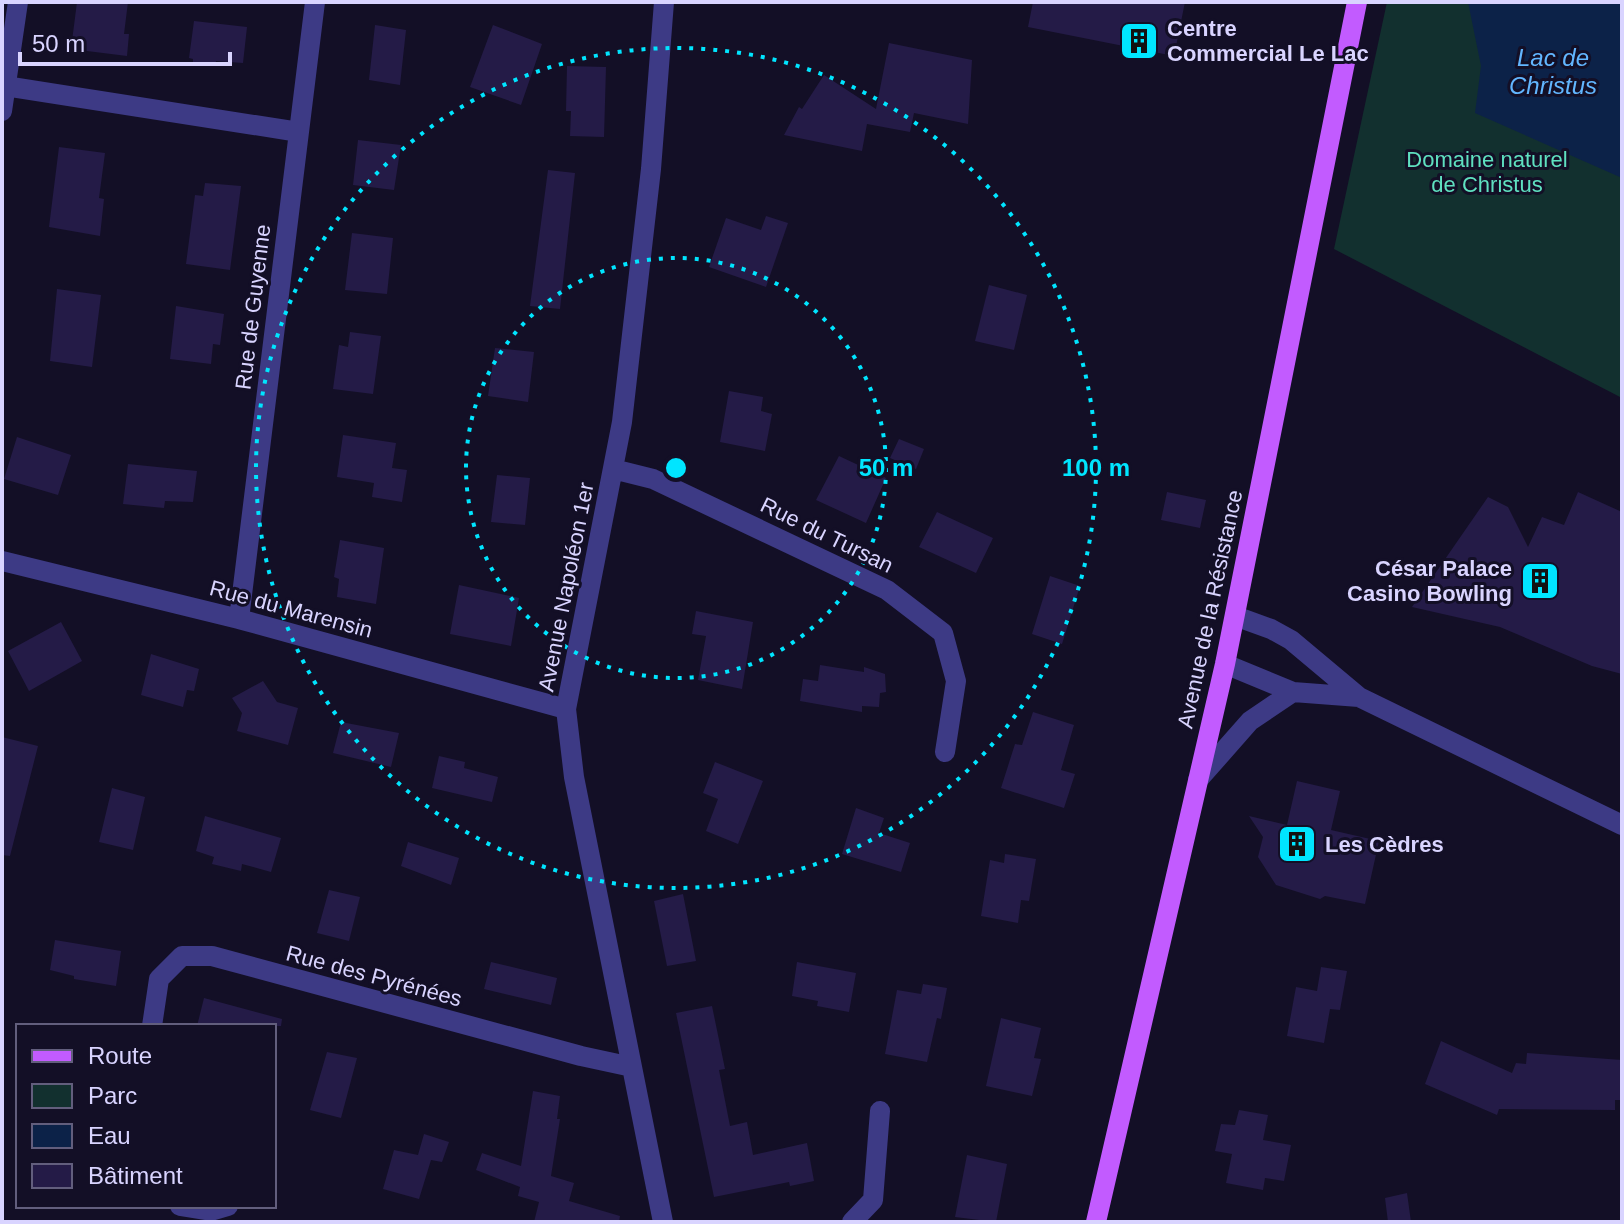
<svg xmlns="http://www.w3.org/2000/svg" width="1624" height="1224" font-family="Arial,sans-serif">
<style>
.green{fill:#12302f}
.water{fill:#0c2248}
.building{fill:#241b47}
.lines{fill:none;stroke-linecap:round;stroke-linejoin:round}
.minor{stroke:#3d3a85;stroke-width:20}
.major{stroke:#c25bff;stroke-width:20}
.ring{fill:none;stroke:#00e5ff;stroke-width:4;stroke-dasharray:4 8}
.labels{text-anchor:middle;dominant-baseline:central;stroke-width:6;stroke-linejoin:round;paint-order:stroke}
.poi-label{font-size:22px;font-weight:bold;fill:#d9d4ff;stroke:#130f26;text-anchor:start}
.park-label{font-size:22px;fill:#5fe0c0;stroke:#130f26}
.street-label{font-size:22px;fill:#d9d4ff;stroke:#130f26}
.water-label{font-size:24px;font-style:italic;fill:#62b6ff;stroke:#130f26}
.centre{fill:#00e5ff;stroke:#130f26;stroke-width:4}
.ring-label{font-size:24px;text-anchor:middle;font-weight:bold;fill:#00e5ff;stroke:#130f26;stroke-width:6;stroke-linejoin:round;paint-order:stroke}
</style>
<rect width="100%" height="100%" fill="#130f26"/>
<path class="green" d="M1387,2H1622V398L1334,249Z"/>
<path class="water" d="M1468,2H1622V178L1475,113L1481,66Z"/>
<path class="building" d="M77,2H128L124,34H129L127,56L71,49Z
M1033,2H1185L1174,56L1028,27Z
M194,21L247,27L243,63L216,61L215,66L193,64V59L189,58Z
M375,25L406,30L400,85L369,80Z
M493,25L542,44L521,105L470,87Z
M889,43L972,60L968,124L914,113L910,132L867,124L862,151L784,135L799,107L802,109L824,75L876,109Z
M567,66L606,67L604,137L570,136L571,111H566Z
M358,140L401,145L394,190L353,185Z
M59,147L105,153L99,198L104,199L100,236L49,227Z
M548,170L575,173L560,309L530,306Z
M205,183L241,186L230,270L186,264L195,195L203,196Z
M766,216L788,223L766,287L709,267L726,218L761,230Z
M352,233L393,238L387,294L345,290Z
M989,285L1027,295L1014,350L975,341Z
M57,289L101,295L92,367L50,361Z
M176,306L224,314L220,345L213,344L211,364L170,359Z
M350,332L381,336L373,394L333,389L339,345L348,347Z
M495,348L534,352L528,402L488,396Z
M729,391L763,397L761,411L772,414L765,451L720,442Z
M343,435L396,443L392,468L407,470L402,502L372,497L374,483L337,477Z
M17,437L71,455L58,495L4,479Z
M899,439L924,449L916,469L890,458Z
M839,456L886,478L866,523L816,500Z
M128,464L197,471L193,502L165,501L164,508L123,504Z
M497,475L530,478L525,525L491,522Z
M1167,492L1206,500L1200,528L1161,520Z
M1578,492L1622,512V674L1592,666L1500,627L1412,607L1488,497L1508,507L1528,547L1542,517L1564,525Z
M937,512L993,538L976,573L919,547Z
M340,540L384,548L376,604L337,597L339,579L334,577Z
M1050,576L1080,586L1062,644L1032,634Z
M459,585L519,598L511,646L450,634Z
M696,611L753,622L742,689L698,680L706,636L692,634Z
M61,622L82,661L29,691L8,651Z
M151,654L199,669L194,691L187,690L183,707L141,695Z
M820,665L864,672V667L885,674L886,692L880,693L879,707L862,706V712L800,701L803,679L818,681Z
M263,681L277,702L298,708L288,745L237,731L242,713L232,698Z
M1033,712L1074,725L1061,770L1075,774L1064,808L1001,788L1015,744L1022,745Z
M341,722L399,733L391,767L333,753Z
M2,737L38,746L10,856L2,855Z
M439,756L465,762L464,768L498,777L492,802L432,788Z
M715,762L763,781L738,844L706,831L718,799L703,793Z
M1297,781L1340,791L1331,830L1379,841L1365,904L1325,896L1320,899L1276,885L1258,857L1263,837L1249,816L1287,825Z
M112,788L145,797L133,850L99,842Z
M856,808L884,818L879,833L910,843L901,872L842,854Z
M205,816L281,838L271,872L242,864L241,871L212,864L214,857L196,851Z
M408,842L459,858L451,885L401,866Z
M1005,854L1036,859L1029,901L1021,900L1018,923L981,916L990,860L1004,863Z
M329,890L360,897L349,941L317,933Z
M683,894L696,961L667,966L654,901Z
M55,940L121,951L116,986L74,979V976L50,970Z
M491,962L557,978L551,1005L484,989Z
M797,962L856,973L849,1012L817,1006L818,1001L792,996Z
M1321,967L1347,971L1340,1010L1330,1009L1324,1043L1287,1036L1296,987L1317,991Z
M923,984L947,988L941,1019L937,1018L927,1062L885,1054L897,990L921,994Z
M204,998L282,1019L281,1026H197Z
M712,1006L725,1069L719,1070L730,1126L747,1122L753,1155L807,1143L814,1181L790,1186L789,1182L714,1197L676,1013Z
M1001,1018L1041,1028L1034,1058L1041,1059L1032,1096L986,1086Z
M1441,1041L1512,1073L1516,1063L1526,1064L1527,1053L1622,1060V1100H1615V1110L1499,1109L1497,1115L1425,1084Z
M327,1052L357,1058L341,1118L310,1110Z
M533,1091L560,1096L557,1119H560L551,1176L574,1183L569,1201L620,1216L619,1222H534L539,1202L518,1196L520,1187L476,1170L482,1153L521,1166Z
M1239,1110L1268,1115L1263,1140L1291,1145L1284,1181L1265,1178L1263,1190L1226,1183L1232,1154L1215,1151L1221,1124L1235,1125Z
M424,1134L449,1142L442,1162L431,1160L419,1199L383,1189L394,1150L418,1155Z
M967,1155L1007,1164L996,1222L955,1217Z
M1407,1193L1411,1222H1388L1385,1198Z"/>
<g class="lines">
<path class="minor" d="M5,86L299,132
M2,111L18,2
M613,469L653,479L887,590L943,633L956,681L945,752
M2,561L239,619L566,709
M1235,616L1271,629L1291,640L1359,697L1622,825
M239,619L315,2
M1225,664L1293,692L1359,697
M1198,780L1250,721L1293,692
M152,1026L159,979L182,956H212L581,1056L632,1067
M180,1206L211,1211L228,1206
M663,1222L574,777L566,709L622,422L651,169L664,2
M852,1222L873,1200L880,1111"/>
<path class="major" d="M1096,1222L1225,664L1357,2"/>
</g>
<g class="ring">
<circle cx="676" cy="468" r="210"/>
<circle cx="676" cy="468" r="420"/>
</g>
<defs>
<g id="building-square" transform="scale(2)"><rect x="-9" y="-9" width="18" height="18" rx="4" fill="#00e5ff" stroke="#130f26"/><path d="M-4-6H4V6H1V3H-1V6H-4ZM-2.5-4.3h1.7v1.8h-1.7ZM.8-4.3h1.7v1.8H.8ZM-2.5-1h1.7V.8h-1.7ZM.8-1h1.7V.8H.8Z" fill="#111"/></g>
</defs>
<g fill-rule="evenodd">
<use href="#building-square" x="1139" y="41"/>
<use href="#building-square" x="1540" y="581"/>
<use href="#building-square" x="1297" y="844"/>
</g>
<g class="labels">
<g class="poi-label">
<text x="1167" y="28">Centre<tspan x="1167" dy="25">Commercial Le Lac</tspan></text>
<text x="1512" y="568" text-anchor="end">César Palace<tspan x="1512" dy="25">Casino Bowling</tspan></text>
<text x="1325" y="844">Les Cèdres</text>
</g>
<g class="park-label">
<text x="1487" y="159">Domaine naturel<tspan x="1487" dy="25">de Christus</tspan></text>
</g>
<g class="street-label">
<text transform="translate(253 307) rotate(-83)">Rue de Guyenne</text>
<text transform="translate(827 535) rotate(26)">Rue du Tursan</text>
<text transform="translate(566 587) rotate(-79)">Avenue Napoléon 1er</text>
<text transform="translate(291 609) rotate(15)">Rue du Marensin</text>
<text transform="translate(1210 609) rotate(-78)">Avenue de la Résistance</text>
<text transform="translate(374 976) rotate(15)">Rue des Pyrénées</text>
</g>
<g class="water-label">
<text x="1553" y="57">Lac de<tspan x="1553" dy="28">Christus</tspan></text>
</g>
</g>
<circle cx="676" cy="468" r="12" class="centre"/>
<g class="ring-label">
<text x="886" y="476">50 m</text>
<text x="1096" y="476">100 m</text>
</g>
<rect width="1624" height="1224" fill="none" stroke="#d9d4ff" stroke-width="8"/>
<rect x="16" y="1024" width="260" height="184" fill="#130f26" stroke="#625e7d" stroke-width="2"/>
<rect x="32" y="1050" width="40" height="12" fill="#c25bff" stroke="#625e7d" stroke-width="2"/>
<text x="88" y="1064" font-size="24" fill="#d9d4ff">Route</text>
<rect x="32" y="1084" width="40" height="24" fill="#12302f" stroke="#625e7d" stroke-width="2"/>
<text x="88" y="1104" font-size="24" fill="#d9d4ff">Parc</text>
<rect x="32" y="1124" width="40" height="24" fill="#0c2248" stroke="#625e7d" stroke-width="2"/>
<text x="88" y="1144" font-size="24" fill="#d9d4ff">Eau</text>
<rect x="32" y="1164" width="40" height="24" fill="#241b47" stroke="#625e7d" stroke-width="2"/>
<text x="88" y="1184" font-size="24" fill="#d9d4ff">Bâtiment</text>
<path d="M20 52v12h210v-12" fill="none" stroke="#d9d4ff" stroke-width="4"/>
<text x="32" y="52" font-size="24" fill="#d9d4ff" stroke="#130f26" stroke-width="6" paint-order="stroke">50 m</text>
</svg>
